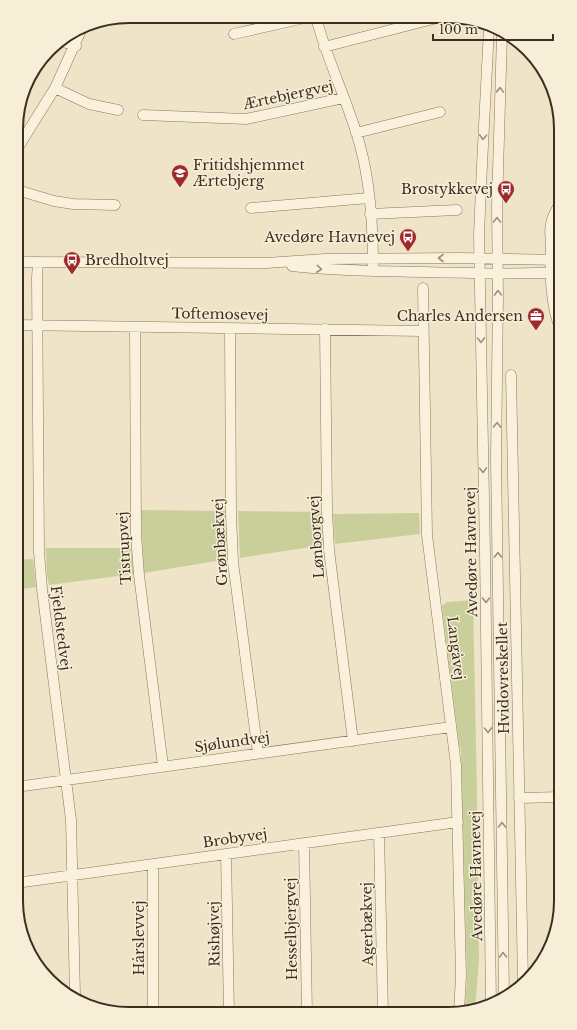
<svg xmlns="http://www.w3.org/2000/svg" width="577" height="1030" font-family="'Libre Baskerville',serif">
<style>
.green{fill:#c9cf9b}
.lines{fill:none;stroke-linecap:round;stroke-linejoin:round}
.minor-casing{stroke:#8d765c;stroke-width:11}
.minor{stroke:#faf1dc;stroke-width:10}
.oneway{stroke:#9c907e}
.labels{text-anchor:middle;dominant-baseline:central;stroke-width:3;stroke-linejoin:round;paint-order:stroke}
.street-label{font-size:14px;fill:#3d2e20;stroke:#f7eed8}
.poi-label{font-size:14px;fill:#3d2e20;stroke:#f7eed8;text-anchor:end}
.rim{fill:none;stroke:#3d2e20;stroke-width:2}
</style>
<rect width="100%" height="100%" fill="#f0e4c8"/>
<path class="green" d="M141,510L227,511L228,559L144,573Z
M238,511L321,512L324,545L240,558Z
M419,513L420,534L335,544L333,514Z
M46,548H131L134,574L49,585L47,575Z
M33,559L36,587L16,590V560Z
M473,600L477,794L479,959L475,1010L465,1011L467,976L461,749L459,744L442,606L447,602Z"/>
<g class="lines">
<g class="minor-casing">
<path id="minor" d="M142,16L148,18
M316,17C326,57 344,93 356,132C369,171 373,223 373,265
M489,28L482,165L479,235L485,553L491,1003
M234,34L309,17
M502,34L497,206L498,297L496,459L504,994
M60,41L76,46
M324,47L437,18
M55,88L89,104L118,110
M143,115L246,119L343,98
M356,133L440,112
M17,149L55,88L83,26
M17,190L54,201L73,204L115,205
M251,208L369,198
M370,214L457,210
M17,262L266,263L325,259L460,258L561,260
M38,262L37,278L39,552L42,589L71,820L75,995
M292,266C335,271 379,271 423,272C469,273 515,275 561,272
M423,288L427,535L456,765L461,976L459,1012
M17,325L422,331
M135,327L136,534L139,575L163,766
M230,328L231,515L233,562L258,753
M325,329L327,510L329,550L353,741
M561,331C550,304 550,274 551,245C551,239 549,231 551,224C552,216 557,208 561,202
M511,375L523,980
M16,787L451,727
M519,798L561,797
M379,833L383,1014
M304,843L307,1014
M226,854L229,1013
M16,883L458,822
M153,1013V864"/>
</g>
<use href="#minor" class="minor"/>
</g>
<defs><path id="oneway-chevron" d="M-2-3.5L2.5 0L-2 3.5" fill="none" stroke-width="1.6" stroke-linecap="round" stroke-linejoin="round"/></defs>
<g class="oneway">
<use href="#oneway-chevron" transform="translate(500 90) rotate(-88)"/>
<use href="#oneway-chevron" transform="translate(483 137) rotate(93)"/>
<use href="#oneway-chevron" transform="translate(497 220) rotate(-89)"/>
<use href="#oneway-chevron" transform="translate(441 258) rotate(180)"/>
<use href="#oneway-chevron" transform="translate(319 269) rotate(6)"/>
<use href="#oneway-chevron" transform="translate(498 293) rotate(-91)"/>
<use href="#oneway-chevron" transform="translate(481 340) rotate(89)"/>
<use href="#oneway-chevron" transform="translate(497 425) rotate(-89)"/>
<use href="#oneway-chevron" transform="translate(483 470) rotate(89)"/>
<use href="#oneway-chevron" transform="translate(498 555) rotate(-91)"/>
<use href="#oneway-chevron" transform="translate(486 600) rotate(89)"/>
<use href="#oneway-chevron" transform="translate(488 730) rotate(89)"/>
<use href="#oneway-chevron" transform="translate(502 825) rotate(-91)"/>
<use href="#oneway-chevron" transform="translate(503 955) rotate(-91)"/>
</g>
<defs>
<g id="school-pin" transform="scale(0.9)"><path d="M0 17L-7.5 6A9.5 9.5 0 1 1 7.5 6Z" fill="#9e2a2b" stroke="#f7eed8"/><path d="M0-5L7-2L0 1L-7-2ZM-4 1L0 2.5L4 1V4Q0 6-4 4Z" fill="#fff"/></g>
<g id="bus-pin" transform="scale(0.9)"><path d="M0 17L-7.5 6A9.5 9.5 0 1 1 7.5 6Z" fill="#9e2a2b" stroke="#f7eed8"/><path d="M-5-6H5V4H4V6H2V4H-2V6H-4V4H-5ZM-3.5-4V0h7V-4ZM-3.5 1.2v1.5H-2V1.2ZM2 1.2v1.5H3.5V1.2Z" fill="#fff"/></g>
<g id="office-pin" transform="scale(0.9)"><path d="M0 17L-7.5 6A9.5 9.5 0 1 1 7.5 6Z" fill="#9e2a2b" stroke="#f7eed8"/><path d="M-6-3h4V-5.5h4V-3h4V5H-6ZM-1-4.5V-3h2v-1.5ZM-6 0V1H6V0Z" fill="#fff"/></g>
</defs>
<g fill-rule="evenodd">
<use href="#school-pin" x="180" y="173"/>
<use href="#bus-pin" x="506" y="189"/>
<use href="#bus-pin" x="408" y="237"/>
<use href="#bus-pin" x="72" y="260"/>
<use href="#office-pin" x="536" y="316"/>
</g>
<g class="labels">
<g class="street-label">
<text transform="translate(288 95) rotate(-12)">Ærtebjergvej</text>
<text transform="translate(220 314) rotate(1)">Toftemosevej</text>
<text transform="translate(316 537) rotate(-94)">Lønborgvej</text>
<text transform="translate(220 542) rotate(-93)">Grønbækvej</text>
<text transform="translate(124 548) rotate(-93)">Tistrupvej</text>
<text transform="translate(471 552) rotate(-91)">Avedøre Havnevej</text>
<text transform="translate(61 628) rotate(83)">Fjeldstedvej</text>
<text transform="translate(456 648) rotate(83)">Langåvej</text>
<text transform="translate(503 678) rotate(-91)">Hvidovreskellet</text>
<text transform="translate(232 742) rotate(-8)">Sjølundvej</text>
<text transform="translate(235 838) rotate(-8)">Brobyvej</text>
<text transform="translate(476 876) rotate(-91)">Avedøre Havnevej</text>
<text transform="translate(367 924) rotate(-91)">Agerbækvej</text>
<text transform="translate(291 929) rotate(-91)">Hesselbjergvej</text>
<text transform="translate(214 934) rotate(-91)">Rishøjvej</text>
<text transform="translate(139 938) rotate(-90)">Hårslevvej</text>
</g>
<g class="poi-label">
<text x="193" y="165" text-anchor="start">Fritidshjemmet<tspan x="193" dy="16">Ærtebjerg</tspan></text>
<text x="493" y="189">Brostykkevej</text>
<text x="395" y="237">Avedøre Havnevej</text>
<text x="85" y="260" text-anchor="start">Bredholtvej</text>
<text x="523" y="316">Charles Andersen</text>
</g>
</g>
<path d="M0 0H577V1030H0ZM129 23H448A106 106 0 0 1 554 129V901A106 106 0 0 1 448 1007H129A106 106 0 0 1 23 901V129A106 106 0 0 1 129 23Z" fill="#f7eed8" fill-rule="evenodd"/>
<path class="rim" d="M129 23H448A106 106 0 0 1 554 129V901A106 106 0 0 1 448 1007H129A106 106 0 0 1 23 901V129A106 106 0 0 1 129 23Z"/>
<path d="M433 34v6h120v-6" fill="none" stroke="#3d2e20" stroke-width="2"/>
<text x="439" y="34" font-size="12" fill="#3d2e20" stroke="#f7eed8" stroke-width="3" paint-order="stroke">100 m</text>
</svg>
